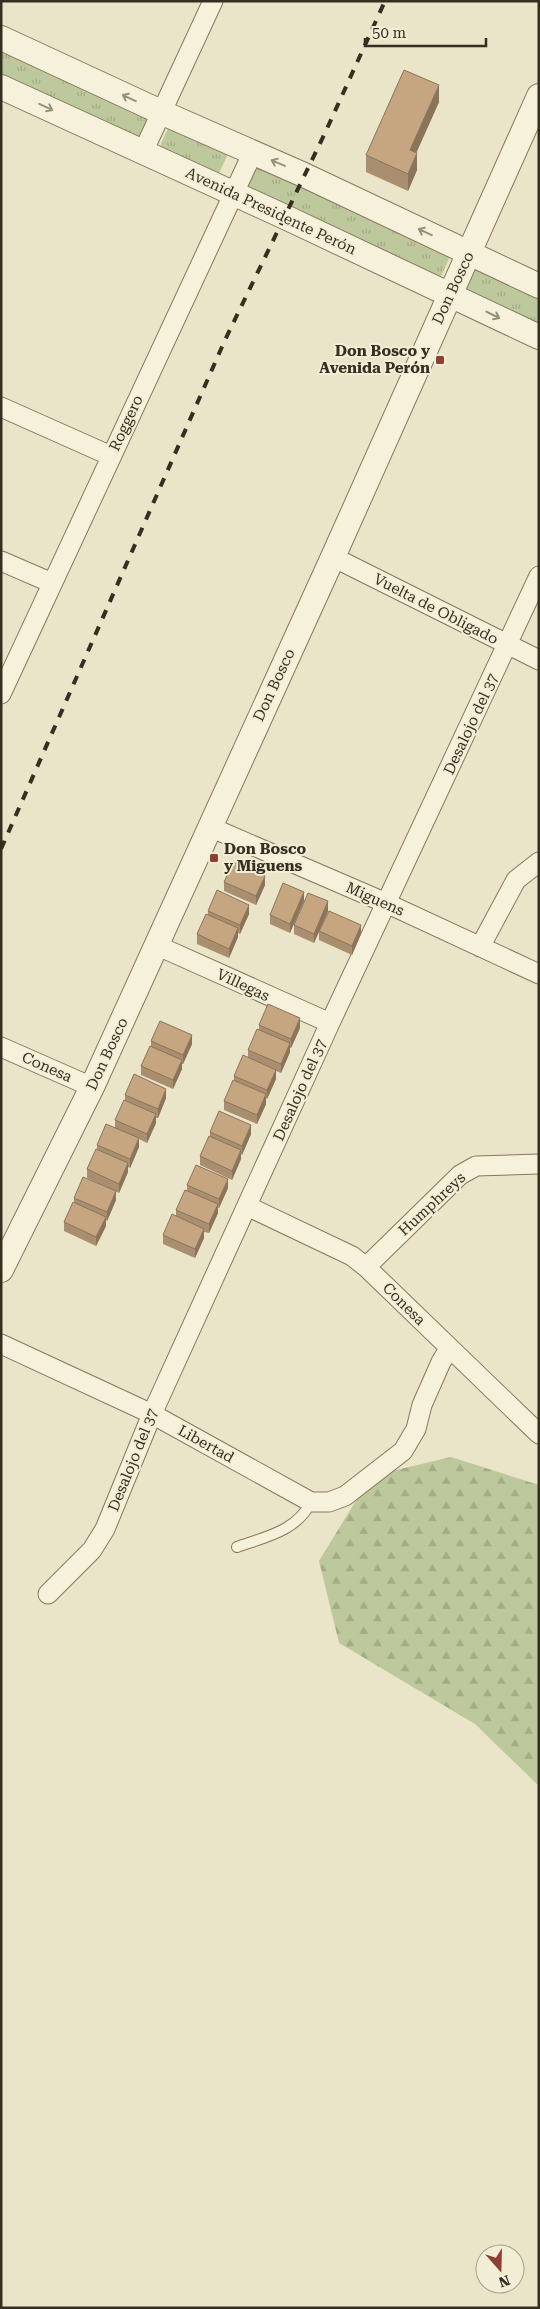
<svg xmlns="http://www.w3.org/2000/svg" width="540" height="2309" font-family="'Roboto Serif',serif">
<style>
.grass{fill:url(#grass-tufts)}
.forest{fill:url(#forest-firs)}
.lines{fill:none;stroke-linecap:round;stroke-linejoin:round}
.service-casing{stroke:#85785e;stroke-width:12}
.minor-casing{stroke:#85785e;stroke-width:21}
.tertiary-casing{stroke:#85785e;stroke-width:26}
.service{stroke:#f6f1da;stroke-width:10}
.minor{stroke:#f6f1da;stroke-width:19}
.tertiary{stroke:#f6f1da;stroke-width:24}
.rail{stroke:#362e21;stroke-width:4;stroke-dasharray:9 9;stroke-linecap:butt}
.wall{fill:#a98f6f}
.shaded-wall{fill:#8a745a}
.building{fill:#c5a681;stroke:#8a745a}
.oneway{stroke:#96907e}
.poi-dot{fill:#8e3f34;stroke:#f2eed6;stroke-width:2}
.labels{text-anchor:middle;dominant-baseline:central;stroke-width:4;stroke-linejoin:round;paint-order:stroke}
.street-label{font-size:15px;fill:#362e21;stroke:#f2eed6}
.poi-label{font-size:15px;font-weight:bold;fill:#362e21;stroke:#f2eed6;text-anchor:end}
</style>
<defs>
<pattern id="grass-tufts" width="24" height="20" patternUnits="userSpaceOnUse" patternTransform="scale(1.25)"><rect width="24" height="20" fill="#bdc89c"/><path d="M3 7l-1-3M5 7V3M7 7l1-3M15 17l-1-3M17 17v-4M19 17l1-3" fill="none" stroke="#a3ac86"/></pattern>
<pattern id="forest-firs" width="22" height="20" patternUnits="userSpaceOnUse" patternTransform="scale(1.25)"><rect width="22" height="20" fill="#bdc89c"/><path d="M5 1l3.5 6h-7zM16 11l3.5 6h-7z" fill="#a3ac86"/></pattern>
</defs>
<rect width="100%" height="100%" fill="#eae4c8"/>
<path class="grass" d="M1,50L149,116L138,141L1,80Z
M169,126L228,154L219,173L160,146Z
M258,163L451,254L440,279L246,188Z
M473,265L539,296V326L461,290Z"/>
<path class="forest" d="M451,1457L539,1485V1786L475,1724L339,1643L319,1561L371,1476Z"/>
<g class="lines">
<g class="service-casing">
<path id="service" d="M237,1547C265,1537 297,1531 311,1502"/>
</g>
<g class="minor-casing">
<path id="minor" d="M143,152L213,1
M1,407L111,456
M333,557L539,660
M1,561L52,583
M1,694L253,152
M210,827L386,903L539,974
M156,945L330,1023
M480,947L516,880L539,862
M1,1047L92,1087
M247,1206L352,1256L366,1267L539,1434
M366,1267L460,1175L476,1166L539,1164
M1,1344L152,1414L311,1502H329L345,1496L403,1451L416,1429L422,1405L441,1362L449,1349
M48,1594L92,1550L105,1529L152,1414L330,1023L539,576"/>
</g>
<g class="tertiary-casing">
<path id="tertiary" d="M1,38L163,113L304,175L539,286
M1,87L285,217L539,337
M1,1270L92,1087L333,557L539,96"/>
</g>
<use href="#service" class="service"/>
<use href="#minor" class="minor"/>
<use href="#tertiary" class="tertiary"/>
<path class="rail" d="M1,849L225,340L325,133L385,1"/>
</g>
<path class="wall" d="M439,102L416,153L417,170L408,191L366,172V155Z
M224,882L265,885L256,905L224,891Z
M304,892L290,933L270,924V915Z
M208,911L249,914L240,934L238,933V937L229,958L197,944V934L208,915Z
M328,911L314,943L294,934V925Z
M319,931L361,934L352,955L319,940Z
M259,1025L300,1028L291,1048H290V1052L281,1073L276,1071V1079L267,1099L266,1098V1104L257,1124L224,1110V1101L234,1081V1076L248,1057V1050L259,1030Z
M151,1041L192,1044L183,1064H182V1069L173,1089L141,1075V1066L151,1046Z
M125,1095L166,1098L158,1118H156V1123L147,1143L139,1139V1147L130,1168L128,1167V1172L119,1193L87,1178V1169L97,1150V1145L115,1128V1120L125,1100Z
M210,1132L251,1134L242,1155L241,1154V1159L232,1180L200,1165V1156L210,1137Z
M187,1185L228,1188L219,1208H218V1213L209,1233L204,1232V1238L195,1258L163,1244V1235L176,1216V1210L187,1190Z
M74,1198L116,1200L107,1221L106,1220V1226L96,1246L64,1231V1222L74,1203Z"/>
<path class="shaded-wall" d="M439,85V102L410,167V150Z
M417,153V170L408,191V174Z
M265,876V885L256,905V896Z
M304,892V901L290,933V924Z
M328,901V911L314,943V934Z
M249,905V914L240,934V925Z
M361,925V934L352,955V946Z
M238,928V937L229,958V949Z
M300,1018V1028L291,1048V1039Z
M192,1035V1044L183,1064V1055Z
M290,1043V1052L281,1073V1064Z
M182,1060V1069L173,1089V1080Z
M276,1070V1079L267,1099V1090Z
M166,1089V1098L158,1118V1109Z
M266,1094V1104L257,1124V1115Z
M156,1114V1123L147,1143V1134Z
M251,1125V1134L242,1155V1146Z
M139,1138V1147L130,1168V1159Z
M241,1150V1159L232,1180V1171Z
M128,1163V1172L119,1193V1184Z
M228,1179V1188L219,1208V1199Z
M116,1191V1200L107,1221V1212Z
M218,1204V1213L209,1233V1224Z
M106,1217V1226L96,1246V1237Z
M204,1229V1238L195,1258V1249Z"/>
<path class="building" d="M404,70L439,85L410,150L417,153L408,174L366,155Z
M233,862L265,876L256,896L224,882Z
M283,883L304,892L290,924L270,915Z
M217,890L249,905L240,925L208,911Z
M308,893L328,901L314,934L294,925Z
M329,911L361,925L352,946L319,931Z
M206,914L238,928L229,949L197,934Z
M268,1004L300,1018L291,1039L259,1025Z
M160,1021L192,1035L183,1055L151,1041Z
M257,1029L290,1043L281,1064L248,1050Z
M150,1046L182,1060L173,1080L141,1066Z
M243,1055L276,1070L267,1090L234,1076Z
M134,1074L166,1089L158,1109L125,1095Z
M233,1080L266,1094L257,1115L224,1101Z
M124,1100L156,1114L147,1134L115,1120Z
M219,1111L251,1125L242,1146L210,1132Z
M106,1124L139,1138L130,1159L97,1145Z
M209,1136L241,1150L232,1171L200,1156Z
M96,1149L128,1163L119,1184L87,1169Z
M196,1165L228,1179L219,1199L187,1185Z
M83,1177L116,1191L107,1212L74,1198Z
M185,1190L218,1204L209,1224L176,1210Z
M73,1202L106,1217L96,1237L64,1222Z
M172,1214L204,1229L195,1249L163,1235Z"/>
<defs><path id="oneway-shaft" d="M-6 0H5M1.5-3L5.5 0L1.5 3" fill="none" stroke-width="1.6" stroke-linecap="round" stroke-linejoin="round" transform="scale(1.25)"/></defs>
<g class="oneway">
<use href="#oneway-shaft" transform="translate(129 98) rotate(-155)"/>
<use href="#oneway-shaft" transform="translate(46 107) rotate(25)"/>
<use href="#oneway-shaft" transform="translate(278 163) rotate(-157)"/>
<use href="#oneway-shaft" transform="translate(425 232) rotate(-155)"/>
<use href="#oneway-shaft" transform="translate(493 315) rotate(26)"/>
</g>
<g class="poi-dot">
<rect x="435" y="355" width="10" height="10" rx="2.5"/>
<rect x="209" y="853" width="10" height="10" rx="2.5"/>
</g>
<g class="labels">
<g class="street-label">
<text transform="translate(271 211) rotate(25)">Avenida Presidente Perón</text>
<text transform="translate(453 288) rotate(-65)">Don Bosco</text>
<text transform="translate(126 423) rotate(-65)">Roggero</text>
<text transform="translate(436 609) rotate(27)">Vuelta de Obligado</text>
<text transform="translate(274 685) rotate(-65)">Don Bosco</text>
<text transform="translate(471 724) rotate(-65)">Desalojo del 37</text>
<text transform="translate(375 899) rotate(24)">Miguens</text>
<text transform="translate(243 985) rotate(25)">Villegas</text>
<text transform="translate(107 1054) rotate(-65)">Don Bosco</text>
<text transform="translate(47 1067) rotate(24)">Conesa</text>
<text transform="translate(300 1090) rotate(-66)">Desalojo del 37</text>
<text transform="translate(432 1204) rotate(-43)">Humphreys</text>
<text transform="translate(404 1304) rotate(45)">Conesa</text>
<text transform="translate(206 1444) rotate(29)">Libertad</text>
<text transform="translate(133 1460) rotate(-68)">Desalojo del 37</text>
</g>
<g class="poi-label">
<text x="430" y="351">Don Bosco y<tspan x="430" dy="17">Avenida Perón</tspan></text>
<text x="224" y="849" text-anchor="start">Don Bosco<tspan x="224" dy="17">y Miguens</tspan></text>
</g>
</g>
<rect width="540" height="2309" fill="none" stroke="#362e21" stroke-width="5"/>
<g transform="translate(500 2269) rotate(160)"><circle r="24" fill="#f2eed6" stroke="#a7a18e"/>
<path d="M0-4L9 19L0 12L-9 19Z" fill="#8e3f34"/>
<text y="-8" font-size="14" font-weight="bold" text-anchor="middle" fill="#362e21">N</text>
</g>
<path d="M365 38v8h121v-8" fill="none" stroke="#362e21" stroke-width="2.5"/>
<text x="372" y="38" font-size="15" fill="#362e21" stroke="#f2eed6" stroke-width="4" paint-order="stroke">50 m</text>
</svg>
